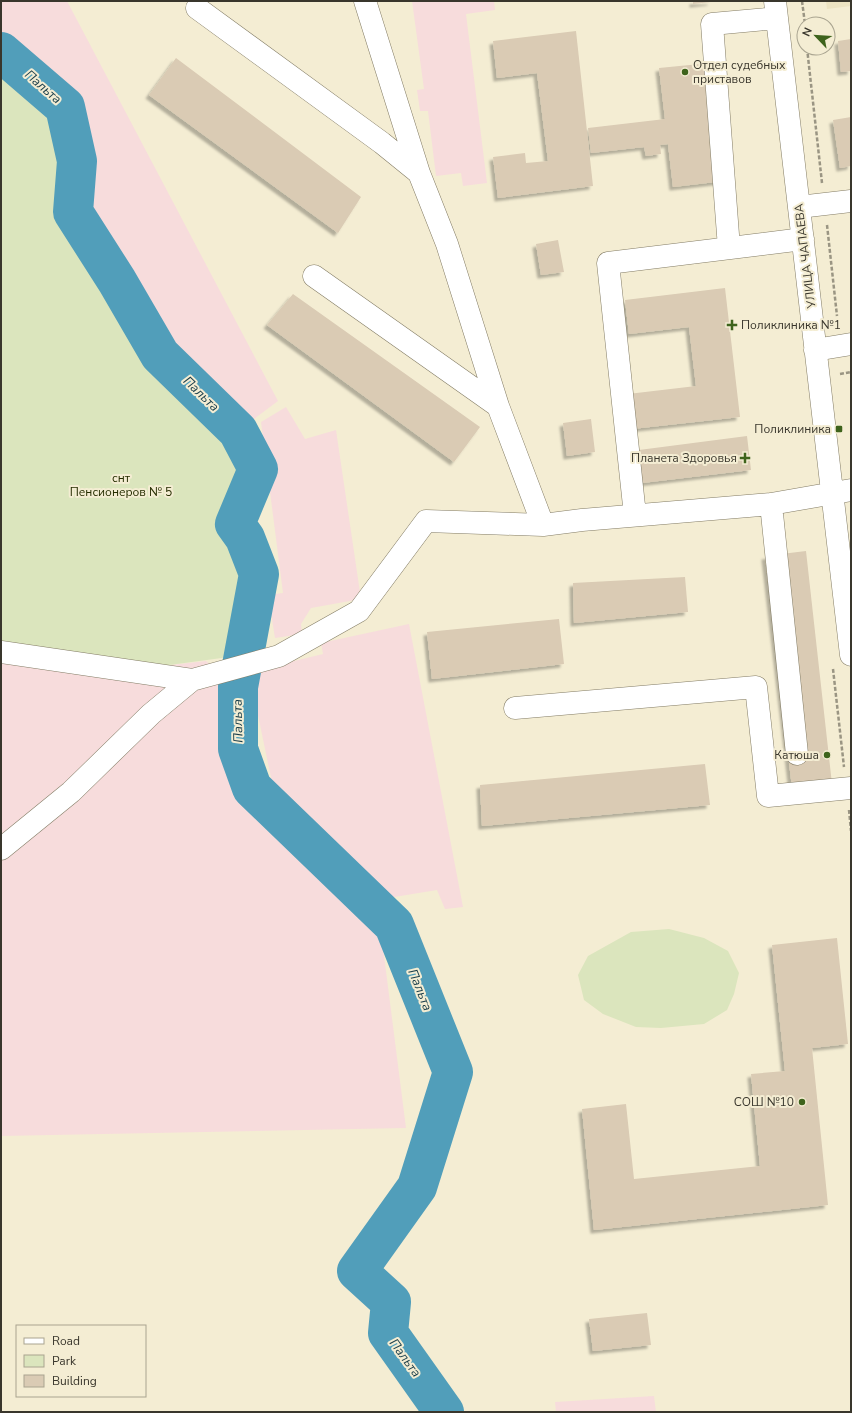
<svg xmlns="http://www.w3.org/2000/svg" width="852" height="1413" font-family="'Nunito Sans',sans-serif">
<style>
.built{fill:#ece3c2}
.industrial{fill:#f7dcdc}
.green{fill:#dbe5bd}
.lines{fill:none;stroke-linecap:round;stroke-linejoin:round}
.river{stroke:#519eba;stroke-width:40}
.building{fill:#dacbb4;filter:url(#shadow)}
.minor-casing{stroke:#837c65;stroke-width:23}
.path{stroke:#9a9583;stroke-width:2.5;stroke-dasharray:4 2;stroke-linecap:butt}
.minor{stroke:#fff;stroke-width:22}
.poi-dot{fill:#3e631c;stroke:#f4edd3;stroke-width:1.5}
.labels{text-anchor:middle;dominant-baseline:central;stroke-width:4;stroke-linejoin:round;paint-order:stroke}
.poi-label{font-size:12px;fill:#39362c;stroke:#f4edd3;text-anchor:end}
.street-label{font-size:12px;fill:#39362c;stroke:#f4edd3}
.park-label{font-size:12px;fill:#262d00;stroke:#f4edd3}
.water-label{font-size:13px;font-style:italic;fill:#183c49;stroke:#f4edd3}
</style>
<defs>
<filter id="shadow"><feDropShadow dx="-3.5" dy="3.5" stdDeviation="1" flood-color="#0004"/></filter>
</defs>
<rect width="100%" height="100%" fill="#f4edd3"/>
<path class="built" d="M826,1H851V6L827,9Z"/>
<path class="industrial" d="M1,1H67L278,401L238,431L160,355L117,281L73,212L77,161L11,61L1,52Z
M412,1H494L495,10L466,14L487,183L463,186L461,173L436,176L428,111H420L417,90L424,89Z
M286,407L305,439L336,430L361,599L311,608L301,624L302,634L275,638L268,595L283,593L261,422Z
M409,624L463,907L445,909L437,890L382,899L274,792L249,672L323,654L321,643Z
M1,641L162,666L206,661L231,682L236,775L259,817L381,932L406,1128L1,1136Z
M654,1396L656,1412H556L555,1402Z"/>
<path class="green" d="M1,52L65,107L77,161L73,212L117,281L160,355L238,431L258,469L235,524L245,538L259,574L244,655L162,666L1,641Z
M669,929L704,938L728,951L739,973L734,994L727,1010L704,1024L661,1028L636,1027L603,1014L584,1000L578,975L588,956L631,932Z"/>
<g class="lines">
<path class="river" d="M1,52L65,107L77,161L73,212L117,281L160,355L238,431L258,469L235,524L245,538L259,574L238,687V749L252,788L394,925L453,1072L417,1187L357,1271L391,1302L388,1333L444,1412"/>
</g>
<path class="building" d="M693,1H711V2L693,4Z
M576,31L593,186L498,198L493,157L525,153L526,163L548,161L537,73L497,78L493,41Z
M851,39V71L841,72L838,41Z
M176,58L361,197L338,233L149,95Z
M710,63L724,181L673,187L668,144L660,145L661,154L646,156L644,147L591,153L588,128L665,119L659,68Z
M851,117V166L840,168L833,120Z
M558,240L564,272L541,275L536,244Z
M725,288L740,417L632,429L628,394L696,386L689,327L629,334L625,300Z
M293,294L480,427L454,462L267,325Z
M591,419L595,452L567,456L563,423Z
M747,436L751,470L642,483L639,450Z
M806,551L832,784L792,788L765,556Z
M685,577L688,612L574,623L573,583Z
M559,619L564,664L432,679L427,632Z
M705,764L710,805L482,826L480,785Z
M837,938L848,1044L812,1048L828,1205L594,1230L582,1109L626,1104L634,1179L760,1166L751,1074L785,1071L772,945Z
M647,1313L651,1345L593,1351L589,1319Z"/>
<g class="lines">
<g class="minor-casing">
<path id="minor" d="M365,1L419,173
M775,1L851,655
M197,8L382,143L419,173L447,244L498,406
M799,207L851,201
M729,248L712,24L777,18
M314,276L498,406L543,525L582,520L771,504L851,490
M815,350L851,344
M771,504L797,754
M635,515L608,263L803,239
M1,652L192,680L279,656L359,611L426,521L543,525
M515,708L756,687L768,796L851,788
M1,849L71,792L151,714L192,680"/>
</g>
<path class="path" d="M802,1L805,24
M807,48L822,183
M827,225L837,316
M840,374L851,372
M833,669L844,767
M849,810L851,831"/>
<use href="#minor" class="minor"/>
</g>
<g class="poi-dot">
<circle cx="685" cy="72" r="4"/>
<path d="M730 319h4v4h4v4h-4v4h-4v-4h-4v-4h4z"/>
<rect x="835" y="425" width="8" height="8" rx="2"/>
<path d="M743 452h4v4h4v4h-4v4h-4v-4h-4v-4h4z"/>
<circle cx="827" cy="755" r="4"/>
<circle cx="802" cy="1102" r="4"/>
</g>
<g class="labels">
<g class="poi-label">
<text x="693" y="65" text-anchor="start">Отдел судебных<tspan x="693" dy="14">приставов</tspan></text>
<text x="741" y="325" text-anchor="start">Поликлиника №1</text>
<text x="831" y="429">Поликлиника</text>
<text x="737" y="458">Планета Здоровья</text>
<text x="819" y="755">Катюша</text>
<text x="794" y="1102">СОШ №10</text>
</g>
<g class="street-label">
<text transform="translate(805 256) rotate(-97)">УЛИЦА ЧАПАЕВА</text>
</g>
<g class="park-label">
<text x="121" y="478">снт<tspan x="121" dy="14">Пенсионеров № 5</tspan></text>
</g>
<g class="water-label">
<text transform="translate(43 87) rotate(41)">Пальта</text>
<text transform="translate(201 394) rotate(44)">Пальта</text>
<text transform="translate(238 721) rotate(-91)">Пальта</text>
<text transform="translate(420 990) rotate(68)">Пальта</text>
<text transform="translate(405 1358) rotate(54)">Пальта</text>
</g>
</g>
<rect width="852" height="1413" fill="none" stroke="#39362c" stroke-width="4"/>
<rect x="16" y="1325" width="130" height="72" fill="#f4edd3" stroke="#a9a490"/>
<rect x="24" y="1338" width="20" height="6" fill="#ffffff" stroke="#a9a490"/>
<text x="52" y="1345" font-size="12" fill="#39362c">Road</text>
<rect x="24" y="1355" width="20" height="12" fill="#dbe5bd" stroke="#a9a490"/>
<text x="52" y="1365" font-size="12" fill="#39362c">Park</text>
<rect x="24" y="1375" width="20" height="12" fill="#dacbb4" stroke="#a9a490"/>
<text x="52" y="1385" font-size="12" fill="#39362c">Building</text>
<g transform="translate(816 36) rotate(295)"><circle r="19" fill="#f4edd3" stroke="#a9a490"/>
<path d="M0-3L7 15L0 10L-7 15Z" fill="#3e631c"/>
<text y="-6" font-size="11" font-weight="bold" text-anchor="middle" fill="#39362c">N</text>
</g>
</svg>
